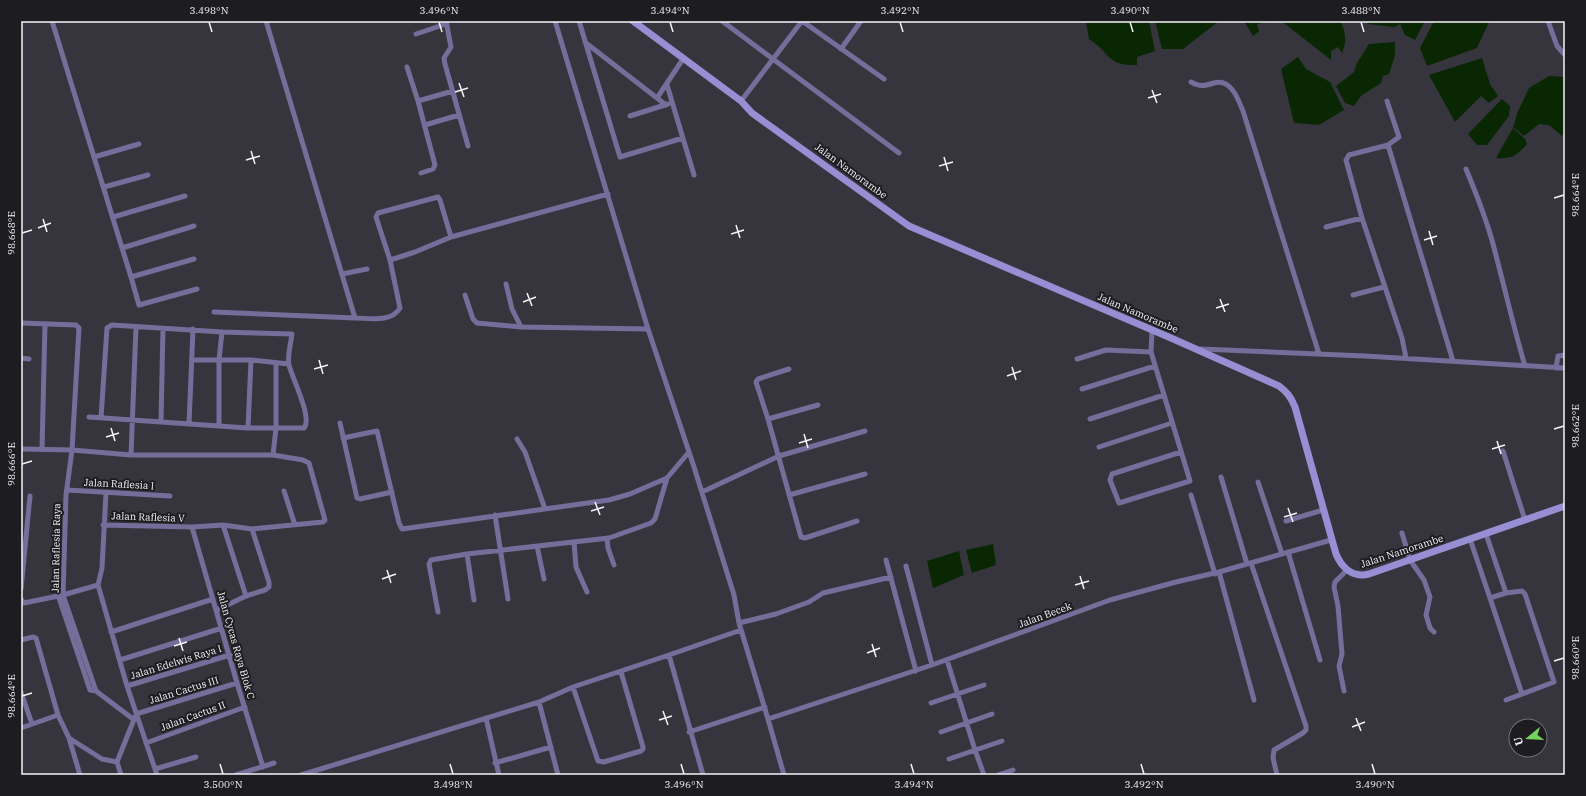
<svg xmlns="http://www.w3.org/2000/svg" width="1586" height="796" font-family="'IBM Plex Serif',serif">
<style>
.water{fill:#0a2703}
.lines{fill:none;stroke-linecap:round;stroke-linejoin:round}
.minor{stroke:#746f9a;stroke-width:5}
.secondary{stroke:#978ed3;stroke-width:7}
.ticks{fill:none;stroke:#f3f3f9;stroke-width:1.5}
.labels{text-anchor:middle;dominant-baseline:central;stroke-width:4;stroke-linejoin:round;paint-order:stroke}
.street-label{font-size:10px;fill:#f3f3f9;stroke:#1d1d21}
.neatline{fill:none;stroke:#f3f3f9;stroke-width:1.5}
.ticks-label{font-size:10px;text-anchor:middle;fill:#f3f3f9}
</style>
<rect width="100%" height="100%" fill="#36353e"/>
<path class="water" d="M1086,21H1149L1155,51L1137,57V65C1106,66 1111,53 1089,39Z
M1155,21H1219L1183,49H1162Z
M1244,21H1270L1269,22L1257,24L1259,31L1253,36Z
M1285,21H1340C1346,32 1347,41 1342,53L1338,47L1331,51V60L1284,23Z
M1370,21H1425L1415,40L1405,35L1400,24L1395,27L1368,24Z
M1434,21H1488L1489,22L1477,48L1427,66L1420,48Z
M1395,42V55L1389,74L1383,76L1381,83L1361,96L1354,106L1345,103L1336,86L1354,72L1357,63L1369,44Z
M1298,57L1306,69L1330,82L1344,110L1319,125L1294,123L1281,69Z
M1482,58L1490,84L1498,96L1489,103L1481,96L1455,122L1429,75Z
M1549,76L1565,77V131L1562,136L1549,125L1539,124L1524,136L1513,127L1518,111L1529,88Z
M1502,99L1510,106L1509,116L1487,145H1477L1468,134Z
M1513,128L1525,139L1527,144C1517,156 1511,159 1496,158Z
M993,544L996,565L972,573L966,550Z
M959,551L964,575L933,588L927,561Z"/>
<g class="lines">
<path class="minor" d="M52,21L131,277L194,259
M266,21L355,318C369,318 391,323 400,308L390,260L376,217L378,213L438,197L440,200L451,237
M446,21L451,47L444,58L445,64L468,146
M555,21L648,329L694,467L734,595L739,623L768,719L784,775
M579,21L620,157L683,138
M722,21L899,153
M802,21L884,79
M1548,21L1557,46L1565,55
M416,34L446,24
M586,43L666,105
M841,49L861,21
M407,67L418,101L435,165L433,169L421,173
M1191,82C1200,87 1204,86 1214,83C1231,78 1238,99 1243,111L1319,354
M667,85L694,175
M657,98L683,59
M418,101L453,91
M741,101L802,21
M1387,101L1399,137L1388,145L1349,155L1346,160L1362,218L1402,338L1406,358
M630,116L668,104
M425,125L459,115
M1388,145L1453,361
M94,157L139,144
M1466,169C1476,193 1486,218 1493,244C1504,285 1513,325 1525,366
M104,187L148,175
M113,217L185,196
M1326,227L1362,218
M122,248L194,226
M390,260L415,252L451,237L608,194
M342,274L367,269
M131,277L139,305L197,289
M506,284L512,309L521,327
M465,295L473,319L477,323L521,327L648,329
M1353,295L1384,287
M214,312L355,318
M21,323L76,325L79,328L72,450L66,495L63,595L96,691
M1152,331L1151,352L1190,481L1119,503L1110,480L1112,474L1181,452
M1201,349L1365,356L1565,368
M21,358L29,359
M1077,359L1106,350L1151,352
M192,360H251L289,364
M1556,368L1558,356L1565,355
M789,369L758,379L756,382L768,419L801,537L805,538L857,521
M1082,389L1155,366
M89,417L248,428H304C313,418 292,378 289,365C287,356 291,343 292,334L222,332L112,325L107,328L101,418
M768,419L818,405
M1090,419L1164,395
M161,422L163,328
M340,423L357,498L360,499L392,492
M189,424L193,329
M219,426V360L222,332
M248,428L251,360
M343,438L377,431L399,523L402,529L609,500L630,494L667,478
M517,439L525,452L545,509
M1099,447L1172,423
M21,449L72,450L131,455H273L303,460L309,463L325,520L323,522L252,529L223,525L192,527L103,525
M42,450L45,324
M1503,451L1525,520
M131,455L136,327
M273,455L276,428V363
M1221,477L1247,564
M1258,482L1282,554
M67,490L170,496
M284,491L295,525
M702,492L779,456L865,431
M106,493L102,568L98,585L127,686L157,775
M789,495L865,474
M1191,495L1215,574
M495,515L508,599
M1286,521L1323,510
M223,525L246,596
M192,527L237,683L263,767
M1402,533L1410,560L1424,580L1430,597L1426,615L1430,628L1434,632
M1486,534L1506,593
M607,538L608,548L614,565
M1470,539L1490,598
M574,542L576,567L587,592
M537,546L544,579
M1288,552L1320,660
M467,554L474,600
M886,560L916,671
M1251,563L1306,726V730L1303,733L1274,750L1273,758L1277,775
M906,566L932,665
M1219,572L1254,700
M21,589L30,496
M58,595L90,690L96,691L133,719
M21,599L24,603L63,595L98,585
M217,610L246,596L265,590L269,587V582L252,529
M438,612L429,564L431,560L467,554L609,538L651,523L655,519L667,478L689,452
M739,623L776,614L809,602L823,593L891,577
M111,632L213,599
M21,640L33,637L36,638L58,715L69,738L102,759L117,762
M669,655L703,775
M120,660L222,628
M947,660L975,750L984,775
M127,686L230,655
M573,687L598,761L604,762L641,751L643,749V747L621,672
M1344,691L1339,666L1342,654L1338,606L1334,587L1335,582L1347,570
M21,692L32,724
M1506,700L1554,682L1525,594L1522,591L1506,593L1490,598L1522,694
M539,702L558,775
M931,703L984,685
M136,714L237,683
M486,718L499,775
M768,719L932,665L1110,600L1176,582L1219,572L1331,540
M21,728L58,715
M689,732L765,707
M941,732L992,714
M69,738L80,775
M146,743L245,707
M949,759L1002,741
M495,763L551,747
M155,769L196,757
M121,775L117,762L135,717
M236,775L274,763
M301,775L539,702L573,687L669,655L741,630
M998,775L1013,770"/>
<path class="secondary" d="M633,21L741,101L752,113L909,226L1171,338L1279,386C1287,392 1291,397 1295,407L1336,554C1342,568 1353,578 1369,574L1565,506"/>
</g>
<path class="ticks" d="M209,22L212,32M439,22L442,32M670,22L673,32M900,22L903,32M1130,22L1133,32M1361,22L1364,32M459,83L464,97M1152,90L1157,103M455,92L468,88M1148,98L1161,94M251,151L255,164M944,157L948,171M246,160L260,156M939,166L953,162M1554,198L1564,195M43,219L47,232M736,225L740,238M38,228L51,223M1429,231L1433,245M22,233L32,230M731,234L744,230M1424,240L1437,236M527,293L532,306M1220,299L1225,312M523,302L536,297M1216,308L1229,304M319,360L323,374M1012,367L1016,380M314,369L328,365M1007,376L1021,371M111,428L115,441M1554,429L1564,426M804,434L808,448M106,437L119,433M1497,441L1501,454M799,443L812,439M1492,449L1505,445M22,464L32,461M595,502L600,515M1288,508L1293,522M591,511L604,507M1284,517L1297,513M387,570L391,583M1080,576L1084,589M382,579L396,574M1075,585L1089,581M179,638L183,651M872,644L876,657M174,646L187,642M867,653L880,648M1554,661L1564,658M22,696L32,693M663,711L668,725M1356,718L1361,731M659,720L672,716M1352,727L1365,722M220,764L223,774M450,764L453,774M681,764L684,774M911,764L914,774M1141,764L1144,774M1372,764L1375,774"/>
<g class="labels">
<g class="street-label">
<text transform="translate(851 171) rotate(36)">Jalan Namorambe</text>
<text transform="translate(1138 313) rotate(23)">Jalan Namorambe</text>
<text transform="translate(119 484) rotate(3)">Jalan Raflesia I</text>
<text transform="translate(148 517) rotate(2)">Jalan Raflesia V</text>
<text transform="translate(56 548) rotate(-89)">Jalan Raflesia Raya</text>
<text transform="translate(1402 551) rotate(-18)">Jalan Namorambe</text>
<text transform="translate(1045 615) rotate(-20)">Jalan Becek</text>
<text transform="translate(236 645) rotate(74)">Jalan Cycas Raya Blok C</text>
<text transform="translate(176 662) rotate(-17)">Jalan Edelwis Raya I</text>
<text transform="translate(184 690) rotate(-17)">Jalan Cactus III</text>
<text transform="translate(193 716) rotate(-20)">Jalan Cactus II</text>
</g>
</g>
<rect width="1586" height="796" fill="none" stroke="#1d1d21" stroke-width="44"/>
<g transform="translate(1528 738) rotate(252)"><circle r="19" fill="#1d1d21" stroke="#737377"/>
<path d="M0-3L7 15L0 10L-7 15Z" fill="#74d25c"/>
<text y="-6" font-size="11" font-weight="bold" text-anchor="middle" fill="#f3f3f9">U</text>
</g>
<rect x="22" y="22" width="1542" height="752" class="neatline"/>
<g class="ticks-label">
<text x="209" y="14">3.498°N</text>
<text x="439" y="14">3.496°N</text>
<text x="670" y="14">3.494°N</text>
<text x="900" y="14">3.492°N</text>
<text x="1130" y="14">3.490°N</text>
<text x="1361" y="14">3.488°N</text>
<text transform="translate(1575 195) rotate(-90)" y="4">98.664°E</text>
<text transform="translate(11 233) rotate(-90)" y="4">98.668°E</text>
<text transform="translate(1575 426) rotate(-90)" y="4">98.662°E</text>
<text transform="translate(11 464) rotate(-90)" y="4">98.666°E</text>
<text transform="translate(1575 658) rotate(-90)" y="4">98.660°E</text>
<text transform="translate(11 696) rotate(-90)" y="4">98.664°E</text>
<text x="223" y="788">3.500°N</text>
<text x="453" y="788">3.498°N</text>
<text x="684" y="788">3.496°N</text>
<text x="914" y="788">3.494°N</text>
<text x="1144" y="788">3.492°N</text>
<text x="1375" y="788">3.490°N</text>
</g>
</svg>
